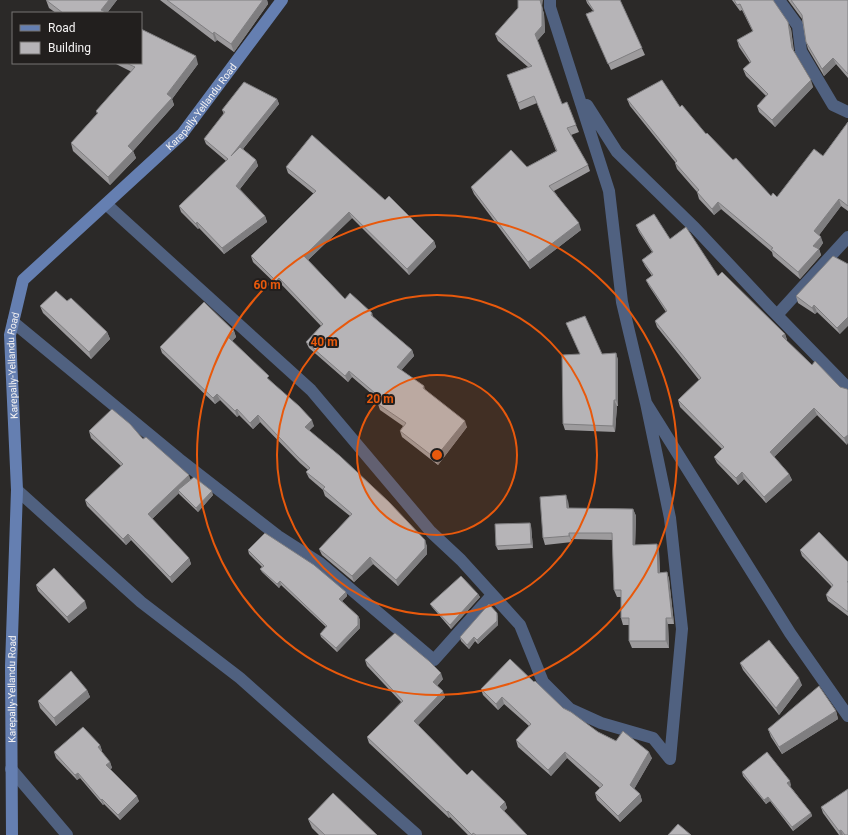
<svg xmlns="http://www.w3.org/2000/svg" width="848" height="835" font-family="Roboto,sans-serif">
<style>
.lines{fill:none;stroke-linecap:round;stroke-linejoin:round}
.street{stroke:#506180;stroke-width:12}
.secondary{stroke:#657fb1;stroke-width:12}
.wall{fill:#9d9b9d}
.shaded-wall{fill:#7f7e80}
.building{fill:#b6b4b7;stroke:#7f7e80}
.ring{fill:none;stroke:#e8590c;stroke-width:2}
.labels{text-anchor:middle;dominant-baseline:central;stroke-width:4;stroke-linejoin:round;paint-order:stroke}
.street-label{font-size:10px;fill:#f5f3f3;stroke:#221f1e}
.centre{fill:#e8590c;stroke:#221f1e;stroke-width:2}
.ring-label{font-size:12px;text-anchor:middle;font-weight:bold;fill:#e8590c;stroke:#221f1e;stroke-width:4;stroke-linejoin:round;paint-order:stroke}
</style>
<rect width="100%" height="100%" fill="#2b2928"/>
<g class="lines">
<path class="street" d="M550,0V7L609,191L622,302L646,403L790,633L848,716
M779,0L798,26L801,51L833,105L848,112
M587,105L617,152L695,228L770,308L848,388
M106,204L311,390L431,532L461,560L520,625L543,682L570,709L601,723L653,738L670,759L682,629L670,518L646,403
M777,315L848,237
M13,322L179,459L278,536L320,563L434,660L492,595
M17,490L141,602L240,678L416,834
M11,769L67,835"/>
<path class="secondary" id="s1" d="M12,835L11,666L17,490L10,335L23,280L182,134L282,0"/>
</g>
<path class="wall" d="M46,0H117L107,13H108H56L49,8Z
M160,0H267L268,4L234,52L217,40L215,42Z
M586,0H620L645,55L611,70L586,14L593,11L587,3Z
M732,0H773L791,29L794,51L813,87L775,127L759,112L757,106L766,96L746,76L743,69L750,63L739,47L737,40L753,32L742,10L740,11Z
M788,0H848V78L836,64L824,76L808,49L806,42L802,19Z
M542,7L544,14L545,32L537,41L562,104L576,125L579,132L571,135L588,165L590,171L554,191L581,230L530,269L474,194L471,187L527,167L556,151L537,103L520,110L507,75L528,67L498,41L495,34Z
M114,63L198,64L172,99L174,105L133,151L136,158L110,185L73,151L71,143L97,114L96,111L132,72Z
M277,99L279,104L243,149L256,160L258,166L240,189L265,216L267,222L224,254L199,228L198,229L181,212L179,206L226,161L206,144L204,139L224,114L222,110Z
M627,99L680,107L706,134L771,196L777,197L823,156L848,122V211L841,206L819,235L823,243L819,249L821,255L800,279L773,256L772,252L721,209L714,215L699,199L697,192L677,169L675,163V162L630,106Z
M286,167L385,200L434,241L436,247L409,275L352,218L308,260L345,299L372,313L373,317L412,350L414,356L401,370L424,386L425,390L467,427L438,465L402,437L400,431L403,426L380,410L378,404L380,401L352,377L348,382L309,348L306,342L321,326L281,284L279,287L253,262L251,256L314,194L288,173Z
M636,225L670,239L718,276L785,334L787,340V341L812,365L840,387L847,445L817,415L774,457L789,474L792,480L766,503L744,479L738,485L717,463L714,457L722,449L680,407L678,400L699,380L657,327L655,321L666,312L649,286L646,280L652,276L645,266L642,260L652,252L639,232Z
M848,264L840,334L817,312L815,314L798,303L796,296Z
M40,306L107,332L110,339L91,359L43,313Z
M566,323L602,354L616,353L618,360V406H617L615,432L565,430L563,424L580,354Z
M234,331L236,337L232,341L314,426L309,430L427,546V554L398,586L373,564L354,582L322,555L319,549L350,516L325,496L323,490L309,478L306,472L308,470L300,463L260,422L253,429L239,415L237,417L220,400L215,404L162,353L160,347Z
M89,431L143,439L191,480L213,495L198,512L179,494V493L152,519L189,558L191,564L172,583L131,540L126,545L87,506L85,500L121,466L91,438Z
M568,501L569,508L633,509L636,516L635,545L659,551L660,573L667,572L669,579L674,624H668L669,648H632L629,641V625H623L621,618V597H617L614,590L613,540L571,539L572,542L545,545L543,538Z
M530,523L531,526L533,548L498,550L496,546Z
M248,550L346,592L347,596L342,601L358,616L360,620V628L337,652L321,637L320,634L326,627L281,585L279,588L262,572L260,569L262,567L249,554Z
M800,550L848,562V616L828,601L826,595L832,587L802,556Z
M36,585L87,608L69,623L38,591Z
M478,594L480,597L451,629L432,607L430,604Z
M498,616V625L478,644L475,641L469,649L461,641L460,637Z
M365,660L443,679L437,686L445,697L418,725L467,775L505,802L507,808L504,811L527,835H468L450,817L449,818L369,743L367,737L401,702L367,666Z
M740,663L802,685L779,715L743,670Z
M534,682L563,708L598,732L652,758L634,789L640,794L642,801L620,822L597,800L595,793L600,788L567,758L551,776L518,747L516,740L529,726L504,704L498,710L483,695L481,689Z
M87,690L90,697L56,726L40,708L38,701Z
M836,711L838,719L782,754L771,737L768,729Z
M100,745L102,751L101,752L110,762L112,768L110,769L139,801L120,820L104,804L103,805L80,778L77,780L56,758L54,752Z
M742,772L791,785L790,786L811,813L812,816L793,831L770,801L766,804L743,776Z
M821,807L848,835H839L823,813Z
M308,819L377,835H319L312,828Z"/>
<path class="shaded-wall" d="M109,0H117L107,13L101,10Z
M263,0H267L268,4L234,52L231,44Z
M540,0H543L542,7L544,14L545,32L537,41L535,34Z
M788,22L791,29L794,55L792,48Z
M214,32L217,40L215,42L213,34Z
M196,56L198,64L172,99L174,105L133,151L136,158L110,185L108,177L128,146Z
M833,58L836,64L824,76L822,69Z
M811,80L813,87L775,127L772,120Z
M277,99L279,104L233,161L231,156Z
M256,160L258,166L238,191L236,186Z
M839,199L841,206L817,238L814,231Z
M718,202L721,209L714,215L712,209Z
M349,212L352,218L306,262L304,256Z
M265,216L267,222L224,254L222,248Z
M197,222L199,228L198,229L196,224Z
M579,223L581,230L530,269L528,262Z
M821,237L823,243L816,252L819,249L821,255L800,279L798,272L813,246Z
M434,241L436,247L409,275L407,269Z
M279,278L281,284L279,287L276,281Z
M814,305L817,312L815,314L812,308Z
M848,317V326L840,334L837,328Z
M234,331L236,337L230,343L228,337Z
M107,332L110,339L91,359L89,352Z
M785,334L787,340L785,343L782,336Z
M412,350L414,356L399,373L397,367Z
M616,353L618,360V406L616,400Z
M349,371L352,377L348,382L345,376Z
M217,394L220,400L215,404L213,398Z
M614,400L617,406L615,432L613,426Z
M814,408L817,415L772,459L770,452Z
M237,409L239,415L237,417L235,411Z
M258,415L260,422L253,429L250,423Z
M312,420L314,426L307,433L305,427Z
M465,421L467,427L438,465L435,458Z
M848,435V443L847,445L844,438Z
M742,472L744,479L738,485L736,478Z
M789,474L792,480L766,503L764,497Z
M189,475L191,481L178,490L179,493L150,521L148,514Z
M212,491L213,495L198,512L196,508Z
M566,495L568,501L569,515L567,508Z
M633,509L636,516L635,551L633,545Z
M530,523L531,526L533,548L531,544Z
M569,533L572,542L569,536Z
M128,534L131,540L126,545L123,539Z
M425,540L427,546V554L398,586L396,580Z
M657,544L659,551L660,579L658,573Z
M370,557L373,564L354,582L352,576Z
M189,558L191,564L172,583L170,577Z
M667,572L669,579L674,624L672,618Z
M280,581L281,585L279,588L277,584Z
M346,592L347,596L340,603L339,599Z
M478,594L480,597L451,629L450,625Z
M85,601L87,608L69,623L67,617Z
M497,613L498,616V625L478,644L477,640Z
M358,616L360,620V628L337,652L336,648Z
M666,618L668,624L669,648L666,641Z
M474,637L475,641L469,649L467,645Z
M441,673L443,679L435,688L433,682Z
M799,678L802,685L779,715L776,708Z
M87,690L90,697L56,726L54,718Z
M443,691L445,697L416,727L414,721Z
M502,697L504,704L498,710L496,704Z
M836,711L838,719L782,754L779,747Z
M100,745L102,751L100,753L98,747Z
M565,752L567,758L551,776L548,770Z
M649,752L652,758L633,791L630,785Z
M110,762L112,768L108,771L106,765Z
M78,773L80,778L77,780L75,775Z
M790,781L791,785L789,787L787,783Z
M640,794L642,801L620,822L618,816Z
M137,796L139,801L120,820L118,815Z
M768,797L770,801L766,804L764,800Z
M102,799L104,804L103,805L101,800Z
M505,802L507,808L502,812L500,807Z
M448,811L450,817L449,818L447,812Z
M811,813L812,816L793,831L792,827Z
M841,830L843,835H840L839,831Z"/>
<path class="building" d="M46,0H109L101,10L108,13H63Z
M167,0H263L231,44L214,32L213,34Z
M518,0H540L542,7V26L535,34L562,104L567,102L576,125L567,128L588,165L549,186L579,223L528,262L471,187L511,150L527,167L557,151L534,96L518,103L507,75L532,66L495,34L518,8Z
M587,0H620L642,48L608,64L586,14L594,11Z
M734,0H773L788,22L792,48L811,80L772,120L757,106L768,94L743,69L751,62L737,40L753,31L740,4L737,5Z
M791,0H848V74L833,58L822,69L806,42L802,15Z
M141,29L196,56L167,94L172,98L128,146L133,151L108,177L71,143L98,113L96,111L135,67L126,63H141Z
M662,80L680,107L682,105L706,134L707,133L733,160L736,158L771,196L773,193L777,197L814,149L823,156L848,122V206L839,199L814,231L821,237L813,246L819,249L798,272L771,249L773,248L718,202L712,209L697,192L699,190L675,163L677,161L627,99Z
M244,82L277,99L231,156L240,147L256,160L236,186L265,216L222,248L197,222L196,224L179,206L228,159L204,139L225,112L222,110Z
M312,135L385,200L389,196L434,241L407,269L349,212L304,256L345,299L350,293L372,313L371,315L412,350L397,367L424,386L423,388L465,421L435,458L400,431L406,423L378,404L382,399L349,371L345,376L306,342L323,324L279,278L276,281L251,256L316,191L286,167Z
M654,214L670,239L686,227L718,276L722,272L785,334L782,336L812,365L815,361L840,387L847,389L848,390V435L844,438L814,408L770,452L789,474L764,497L742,472L736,478L714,457L724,447L678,400L701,378L655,321L667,311L646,280L653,275L642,260L653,252L636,225Z
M833,256L848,264V317L837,328L814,305L812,308L796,296Z
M56,291L67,301L71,298L107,332L89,352L40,306Z
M204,302L234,331L228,337L269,376L267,378L299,406L312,420L305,427L340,456L389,502L425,540V548L396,580L370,557L352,576L319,549L352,514L323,489L325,487L306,472L310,468L298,457L258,415L250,423L237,409L235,411L217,394L213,398L160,347Z
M585,316L602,354L616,353V400H614L613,426L563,424L562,355L580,354L566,323Z
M112,409L130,424L143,439L146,437L189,475L148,514L189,558L170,577L128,534L123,539L85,500L123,464L89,431Z
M194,477L212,491L196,508L178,490Z
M566,495L567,508L633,509V545L657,544L658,573L667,572L672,618H666V641H629V618H621V590H614L612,533H569V536L543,538L540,497Z
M530,523L531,544L496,546L495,524Z
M819,532L848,562V581L847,582H848V612L826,595L833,585L800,550Z
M265,533L314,565L346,592L339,599L358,616V625L336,648L320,634L327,626L280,581L277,584L260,569L264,566L248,550Z
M54,568L85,601L67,617L36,585Z
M461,576L478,594L450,625L430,604Z
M489,604L497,613V621L477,640L474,637L467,645L460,637Z
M395,633L429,661L441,673L433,682L443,691L414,721L467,775L472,770L505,802L500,807L527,835H476L473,833L472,835L448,811L447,812L367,737L403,701L365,660Z
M769,640L799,678L776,708L740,663Z
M510,659L534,682L535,681L563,708L571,712L598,732L616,741L623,731L624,732L649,752L630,785L640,794L618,816L595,793L603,785L565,752L548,770L516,740L531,724L502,697L496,704L481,689Z
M71,671L87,690L54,718L38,701Z
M819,686L836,711L779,747L768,729Z
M83,727L100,745L98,747L110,762L106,765L137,796L118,815L102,799L101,800L78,773L75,775L54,752Z
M767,752L790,781L787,783L811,813L792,827L768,797L764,800L742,772Z
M848,789V835H845L841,830L839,831L821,807Z
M333,793L377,835H325L308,819Z
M678,824L691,835H668Z"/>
<circle cx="437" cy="455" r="80" fill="#e8590c" fill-opacity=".12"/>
<g class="ring">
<circle cx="437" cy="455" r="80"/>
<circle cx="437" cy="455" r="160"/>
<circle cx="437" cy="455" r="240"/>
</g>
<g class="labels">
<g class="street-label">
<text stroke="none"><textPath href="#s1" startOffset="806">Karepally-Yellandu Road</textPath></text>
<text stroke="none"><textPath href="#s1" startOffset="470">Karepally-Yellandu Road</textPath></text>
<text stroke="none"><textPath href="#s1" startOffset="146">Karepally-Yellandu Road</textPath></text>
</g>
</g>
<circle cx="437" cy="455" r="6" class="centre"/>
<g class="ring-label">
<text x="267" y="289">60 m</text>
<text x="324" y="346">40 m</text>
<text x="380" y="403">20 m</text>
</g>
<rect x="12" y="12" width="130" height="52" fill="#221f1e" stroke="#767473"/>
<rect x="20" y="25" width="20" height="6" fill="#657fb1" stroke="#767473"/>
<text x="48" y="32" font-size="12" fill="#f5f3f3">Road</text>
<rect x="20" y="42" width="20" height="12" fill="#b6b4b7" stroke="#767473"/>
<text x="48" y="52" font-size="12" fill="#f5f3f3">Building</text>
</svg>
